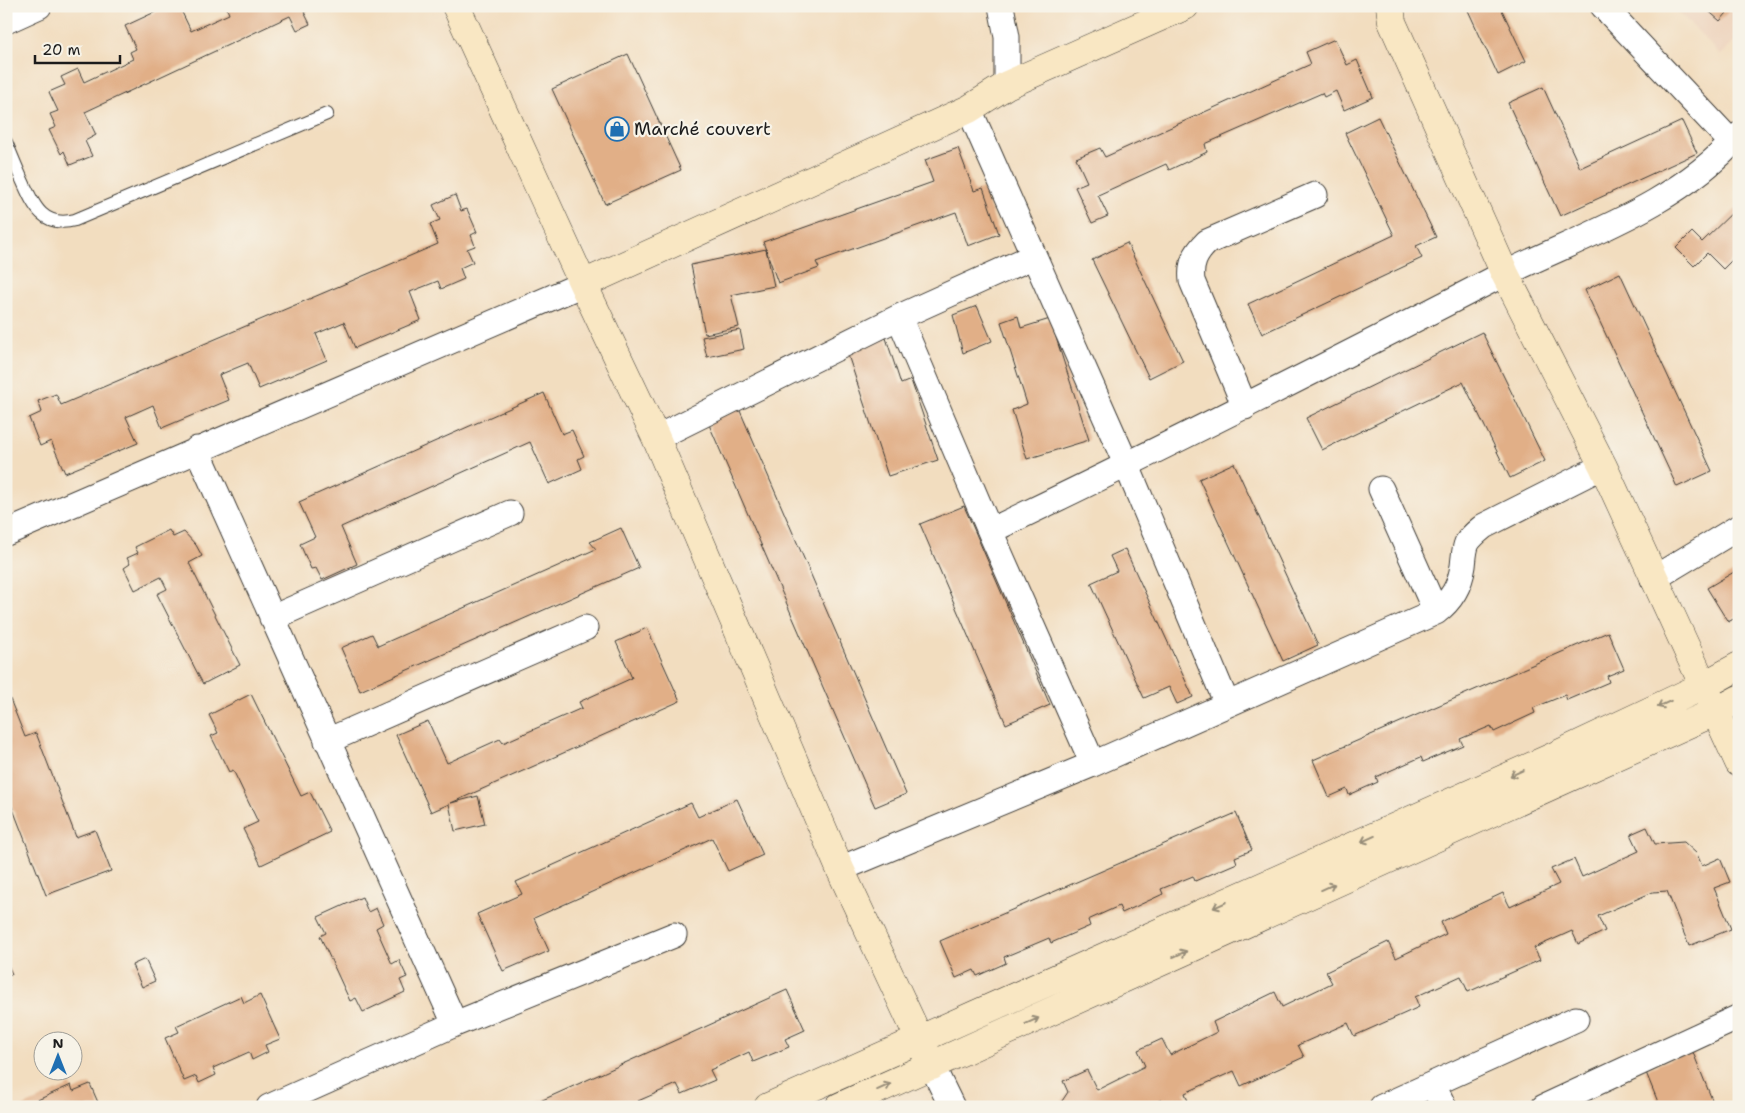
<svg xmlns="http://www.w3.org/2000/svg" width="1745" height="1113" font-family="'Shantell Sans',sans-serif">
<style>
.built{fill:#edd1ba}
.building{fill:#e1af87}
.lines{fill:none;stroke-linecap:round;stroke-linejoin:round}
.lane-casing{stroke:#3c3934;stroke-width:14}
.street-casing{stroke:#3c3934;stroke-width:27}
.secondary-casing{stroke:#3c3934;stroke-width:29}
.lane{stroke:#fff;stroke-width:12}
.street{stroke:#fff;stroke-width:25}
.secondary{stroke:#f9e7c3;stroke-width:28}
.oneway{stroke:#968c78}
.labels{text-anchor:middle;dominant-baseline:central;stroke-width:4.5;stroke-linejoin:round;paint-order:stroke}
.poi-label{font-size:18px;fill:#1c1c1c;stroke:#f7f3e8;text-anchor:start}
</style>
<rect width="100%" height="100%" fill="#f7f3e8"/>
<filter id="ink" filterUnits="userSpaceOnUse"><feTurbulence type="fractalNoise" baseFrequency=".02" numOctaves="2"/><feDisplacementMap in="SourceGraphic" scale="10" xChannelSelector="R" yChannelSelector="G"/><feConvolveMatrix kernelMatrix="1 2 1 2 8 2 1 2 1" color-interpolation-filters="sRGB"/></filter>
<filter id="wash" filterUnits="userSpaceOnUse"><feTurbulence type="fractalNoise" baseFrequency=".0096" numOctaves="4" result="noise"/><feDisplacementMap in="SourceGraphic" scale="20" xChannelSelector="R" yChannelSelector="G"/><feGaussianBlur stdDeviation="1.12" result="paint"/><feColorMatrix in="noise" values="0 0 0 0 0 0 0 0 0 0 0 0 0 0 0 0 0 1.4 0 .05"/><feComposite in="paint" operator="in"/></filter>
<g filter="url(#wash)">
<rect width="100%" height="100%" fill="#f2ddbf"/>
<path class="built" d="M1673,6H1739V37L1721,55Z"/>
<g id="blocks">
<path class="building" d="M168,6H179L191,31L229,14L226,6H317L304,12L310,24L297,30L290,16L85,112L96,135L85,141L92,156L70,165L64,151L61,154L49,130L56,127L50,114L58,111L49,92L65,85L61,77L78,69L84,82L133,59L130,52L136,49L125,26Z
M1466,6H1500L1526,61L1498,75Z
M1703,6H1733L1720,21Z
M1335,39L1347,65L1357,60L1373,97L1344,110L1336,91L1324,97L1322,93L1205,144L1207,152L1169,170L1166,164L1098,195L1108,216L1092,223L1075,187L1087,182L1076,158L1100,148L1105,157L1311,64L1306,52Z
M628,54L681,170L605,204L552,89Z
M1543,87L1580,168L1682,121L1697,153L1560,216L1508,103Z
M1378,117L1436,237L1416,246L1422,258L1262,334L1248,304L1394,235L1345,133Z
M958,148L974,191L983,188L999,234L968,246L956,212L816,262L819,268L778,283L763,242L933,182L925,160Z
M455,195L461,211L467,209L477,232L471,235L475,246L467,249L473,262L460,268L464,279L441,289L438,281L410,292L421,320L355,348L344,322L316,334L327,360L259,389L248,363L219,375L229,400L162,428L153,405L126,417L138,443L65,473L51,441L40,446L29,418L42,412L38,401L56,394L61,405L438,244L430,224L440,220L433,205Z
M1739,206V253L1723,269L1707,253L1694,266L1676,248L1692,232L1702,242Z
M1127,243L1183,361L1149,378L1092,260Z
M766,249L774,286L731,295L739,327L705,334L691,265Z
M1620,273L1712,471L1677,487L1585,290Z
M977,306L992,341L963,353L953,315Z
M1018,316L1021,328L1050,319L1089,440L1027,459L1012,410L1027,404L1001,322Z
M740,330L744,349L707,357L702,337Z
M1482,332L1545,461L1510,478L1463,382L1322,450L1306,418Z
M886,338L901,384L911,380L938,460L888,476L847,352Z
M544,393L562,434L572,430L584,456L578,459L582,469L549,484L530,442L341,527L357,564L322,580L316,568L311,569L300,544L315,537L299,502Z
M737,404L906,794L875,807L707,420Z
M1234,463L1318,645L1283,661L1199,479Z
M964,506L1050,705L1006,724L920,524Z
M621,528L639,568L360,691L341,648L372,634L378,646L596,549L590,542Z
M169,530L173,537L184,532L196,545L202,556L189,563L240,665L203,684L157,594L167,589L161,577L135,590L124,568L130,564L127,558L138,553L135,547Z
M1125,549L1193,697L1177,704L1169,687L1144,698L1091,583L1117,571L1110,556Z
M1739,569V616L1728,622L1707,588Z
M647,628L680,701L451,803L478,796L485,824L455,831L449,804L431,812L396,735L428,721L447,763L500,739L503,743L582,708L579,702L632,678L616,642Z
M1608,632L1624,669L1607,676L1609,682L1567,700L1565,695L1533,708L1535,713L1494,732L1491,726L1460,739L1463,745L1423,762L1421,757L1376,777L1378,782L1349,795L1347,789L1329,797L1313,760Z
M6,689L25,737L36,733L76,837L95,830L111,871L46,895L6,791Z
M251,694L301,796L310,792L330,832L261,865L243,829L258,822L233,770L229,772L211,736L218,733L209,715Z
M737,799L763,855L728,871L712,838L534,918L549,951L503,971L477,914L522,894L516,882L691,803L698,817Z
M1236,813L1252,850L1235,857L1237,863L1195,881L1193,876L1161,889L1163,894L1122,913L1119,906L1088,920L1090,926L1051,943L1049,938L1004,957L1006,963L977,976L974,970L956,978L940,941Z
M1647,827L1655,844L1684,842L1697,854L1702,866L1720,858L1730,882L1714,888L1731,929L1689,946L1667,891L1653,892L1598,916L1605,931L1578,944L1572,931L1534,948L1540,960L1468,992L1461,976L1415,997L1419,1007L1354,1036L1348,1023L1298,1045L1304,1057L1241,1086L1234,1071L1185,1093L1190,1107H1164L1161,1100L1146,1107H1058L1068,1092L1063,1081L1087,1070L1097,1090L1145,1066L1138,1050L1162,1039L1170,1055L1217,1032L1213,1022L1275,992L1282,1007L1332,983L1326,972L1388,942L1396,958L1446,934L1441,922L1503,893L1510,907L1559,884L1551,869L1574,859L1582,877L1639,851L1631,834Z
M362,897L368,912L376,908L383,924L376,928L392,964L399,960L407,977L400,980L405,992L363,1012L356,998L350,1001L320,936L326,933L318,917Z
M145,959L155,981L142,987L132,965Z
M6,961L12,974L6,976Z
M787,990L805,1030L785,1039L789,1047L753,1062L749,1052L710,1070L715,1080L682,1094L677,1084L638,1101L641,1107H527Z
M260,995L280,1039L265,1045L268,1052L252,1060L249,1052L213,1068L216,1075L199,1083L196,1076L184,1081L165,1038L179,1032L176,1026L241,996L244,1003Z
M1692,1050L1715,1107H1660L1645,1070Z
M90,1084L100,1107H22L71,1085L73,1091Z"/>
</g>
</g>
<g filter="url(#ink)">
<use href="#blocks" fill-opacity="0" stroke="#3c3934" stroke-width="1"/>
<g class="lines">
<g class="lane-casing">
<path id="lane" d="M6,142C12,156 17,169 23,182C34,207 44,228 75,220L327,114"/>
</g>
<g class="street-casing">
<path id="street" d="M1001,6L1007,37V85
M1603,6L1732,143
M6,21L39,6
M969,109L1127,466L1227,704
M899,317L990,531L1093,764
M1245,407L1192,281C1190,264 1195,254 1207,242L1315,195
M656,438L899,317L1034,256
M197,449L455,1024
M1381,489L1436,612
M990,531C1160,450 1327,365 1494,279C1578,237 1675,208 1739,135
M6,533L583,284
M1653,579L1739,527
M272,618L510,513
M327,741L585,628
M840,869L1093,764L1436,612C1452,600 1460,586 1463,566C1464,558 1464,550 1467,543C1471,536 1478,531 1484,526L1603,466
M932,1066L952,1107
M1433,1085L1444,1107
M269,1107L455,1024L674,935
M1382,1107L1576,1019
M1544,1107L1739,1017"/>
</g>
<g class="secondary-casing">
<path id="secondary" d="M456,6L583,284L656,438L840,869L932,1066
M1390,6L1392,22L1505,274L1603,466L1739,763
M583,284L969,109L1007,85L1185,6
M768,1107L1550,758L1703,686L1739,666
M839,1107L1717,711L1739,699"/>
</g>
<use href="#lane" class="lane"/>
<use href="#street" class="street"/>
<use href="#secondary" class="secondary"/>
</g>
<defs><path id="oneway-shaft" d="M-6 0H5M1.5-3L5.5 0L1.5 3" fill="none" stroke-width="1.6" stroke-linecap="round" stroke-linejoin="round" transform="scale(1.25)"/></defs>
<g class="oneway">
<use href="#oneway-shaft" transform="translate(1664 704) rotate(155)"/>
<use href="#oneway-shaft" transform="translate(1517 773) rotate(156)"/>
<use href="#oneway-shaft" transform="translate(1368 839) rotate(156)"/>
<use href="#oneway-shaft" transform="translate(1328 887) rotate(-24)"/>
<use href="#oneway-shaft" transform="translate(1220 905) rotate(156)"/>
<use href="#oneway-shaft" transform="translate(1180 954) rotate(-24)"/>
<use href="#oneway-shaft" transform="translate(1032 1021) rotate(-24)"/>
<use href="#oneway-shaft" transform="translate(884 1087) rotate(-24)"/>
</g>
</g>
<defs>
<g id="shop-ring" transform="scale(1.25)"><circle r="9.5" fill="#f7f3e8" stroke="#1f6fb2" stroke-width="1.5"/><path d="M-5-2.5h2.3a2.7 3.5 0 0 1 5.4 0H5L5.5 6h-11ZM-1.5-2.5h3a1.5 2.3 0 0 0-3 0Z" fill="#1f6fb2"/></g>
</defs>
<g fill-rule="evenodd">
<use href="#shop-ring" x="617" y="129"/>
</g>
<g class="labels">
<g class="poi-label">
<text x="634" y="129">Marché couvert</text>
</g>
</g>
<rect width="1745" height="1113" fill="none" stroke="#f7f3e8" stroke-width="25"/>
<g transform="translate(58 1056)"><circle r="24" fill="#f7f3e8" stroke="#9f9d96"/>
<path d="M0-4L9 19L0 12L-9 19Z" fill="#1f6fb2"/>
<text y="-8" font-size="14" font-weight="bold" text-anchor="middle" fill="#1c1c1c">N</text>
</g>
<path d="M35 55v8h85v-8" fill="none" stroke="#1c1c1c" stroke-width="2.5"/>
<text x="42" y="55" font-size="15" fill="#1c1c1c" stroke="#f7f3e8" stroke-width="4" paint-order="stroke">20 m</text>
</svg>
